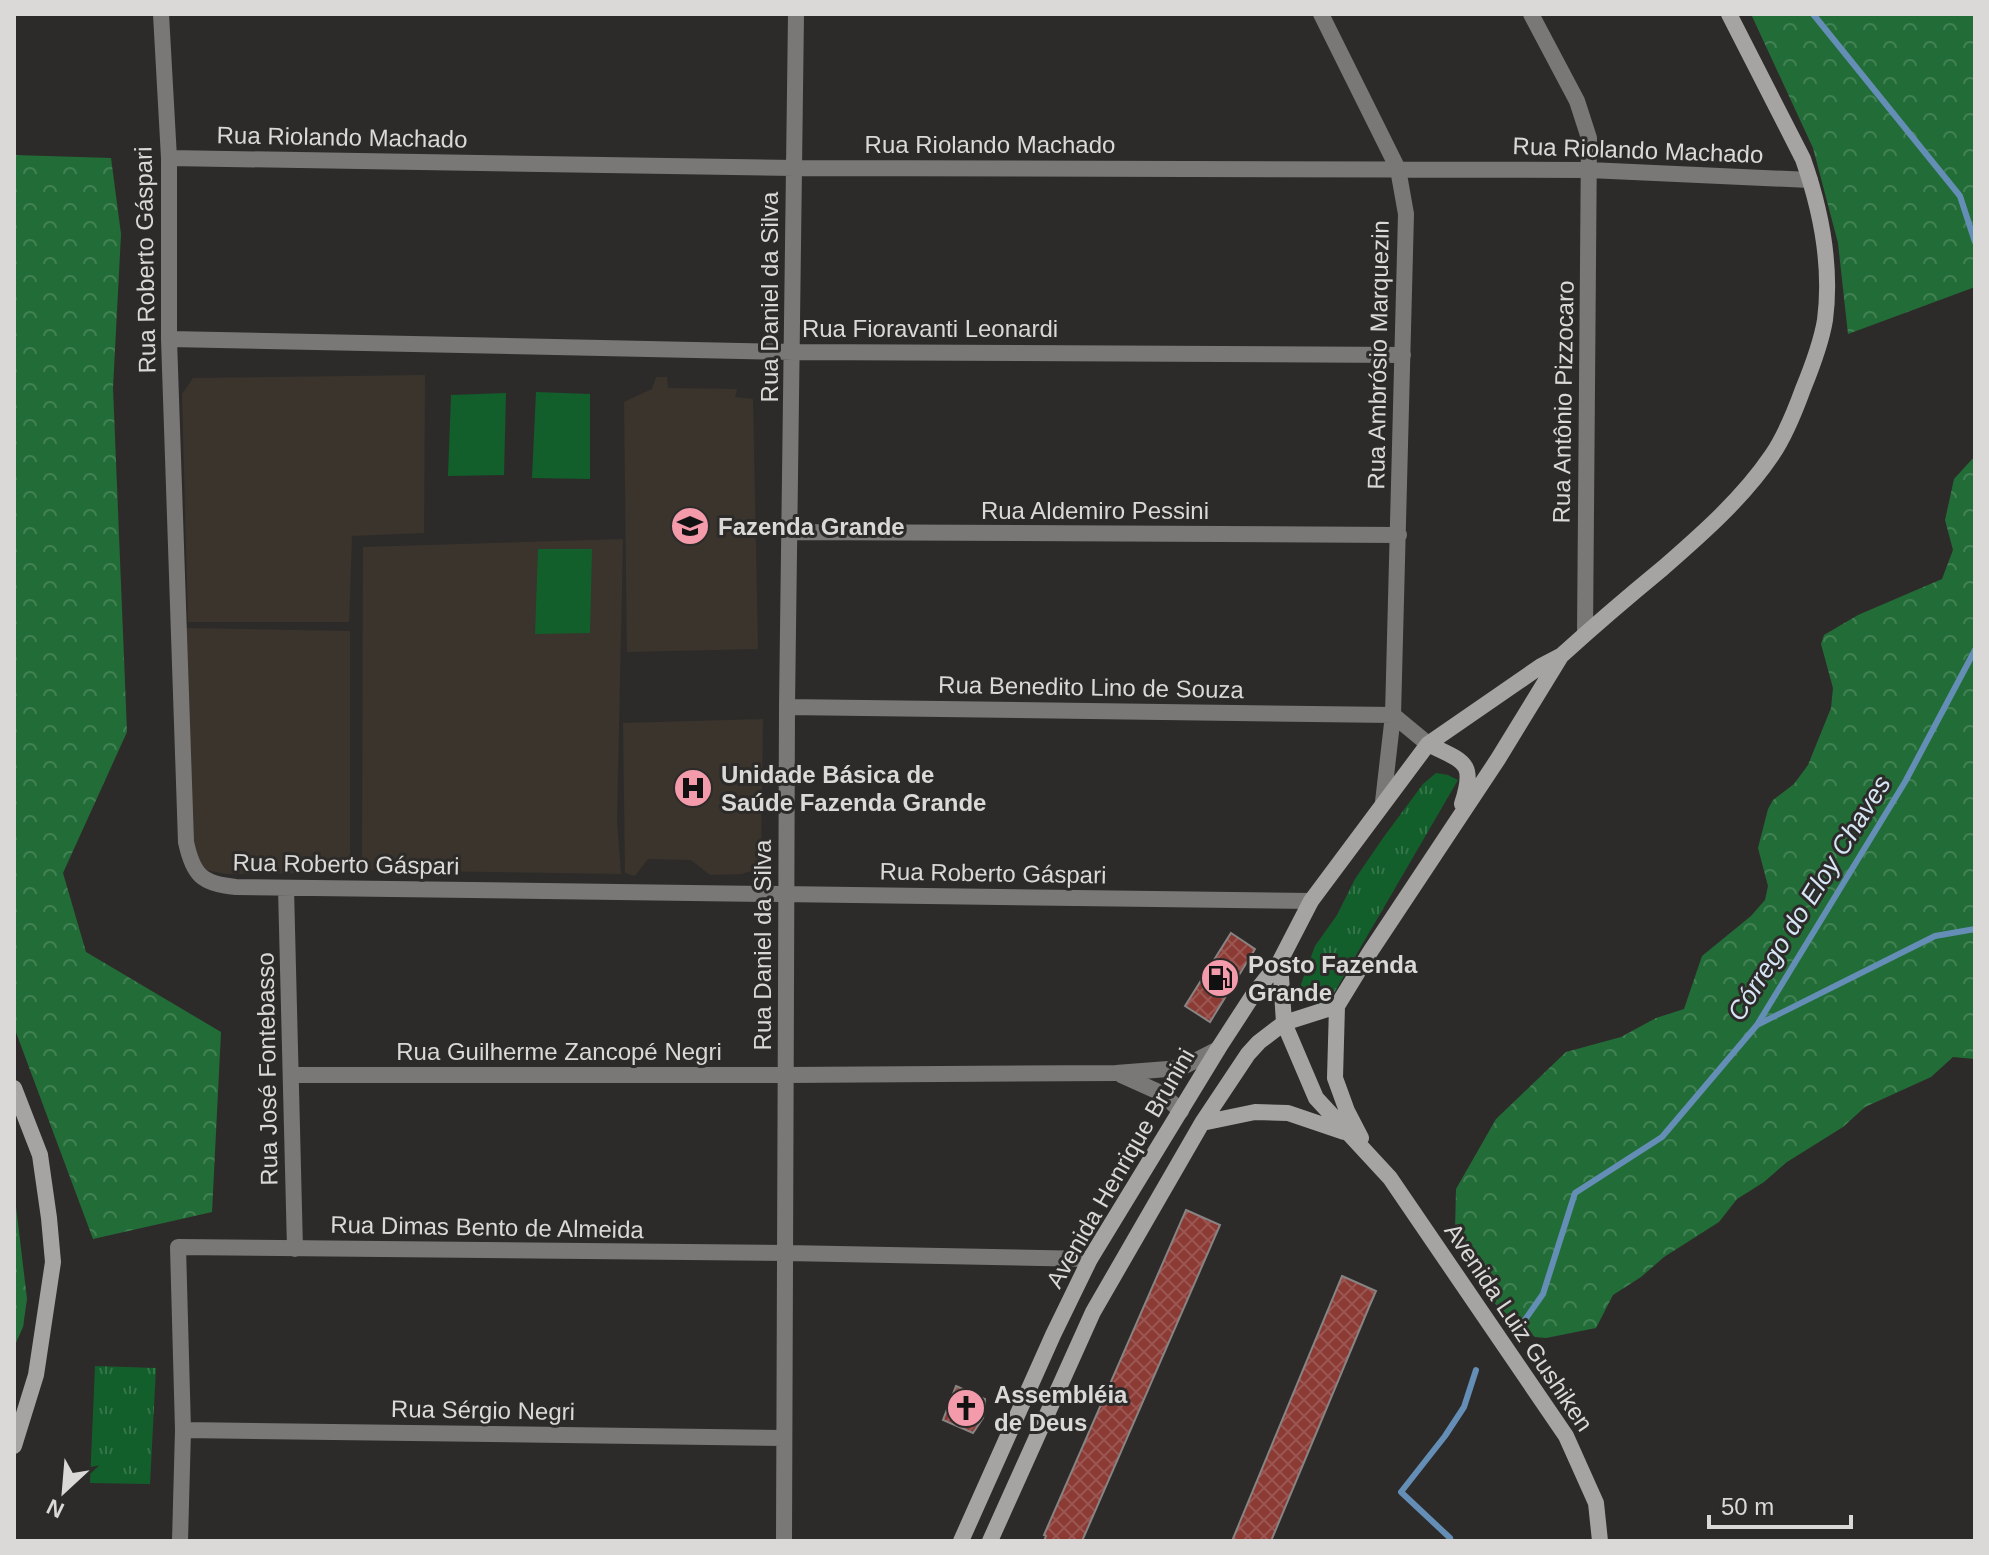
<svg xmlns="http://www.w3.org/2000/svg" width="1989" height="1555" font-family="Arial,sans-serif">
<style>
.built{fill:#3a342d}
.grass{fill:#125f2b}
.forest{fill:url(#forest-crowns)}
.park{fill:url(#park-tufts)}
.lines{fill:none;stroke-linecap:round;stroke-linejoin:round}
.stream{stroke:#648eb6;stroke-width:6}
.building{fill:url(#building-cross-hatch);stroke:#888484;stroke-width:2}
.street{stroke:#797877;stroke-width:16}
.secondary{stroke:#a5a4a2;stroke-width:16}
.labels{text-anchor:middle;dominant-baseline:central;stroke-width:6;stroke-linejoin:round;paint-order:stroke}
.street-label{font-size:24px;fill:#dad9d7;stroke:#2d2b29}
.poi-label{font-size:24px;font-weight:bold;fill:#dad9d7;stroke:#2d2b29;text-anchor:start}
.water-label{font-size:26px;font-style:italic;fill:#d6e6f6;stroke:#2d2b29}
</style>
<defs>
<pattern id="forest-crowns" width="20" height="18" patternUnits="userSpaceOnUse" patternTransform="scale(2)"><rect width="20" height="18" fill="#226d37"/><path d="M2 6a3 3 0 1 1 6 0M12 15a3 3 0 1 1 6 0" fill="none" stroke="#428153"/></pattern>
<pattern id="park-tufts" width="24" height="20" patternUnits="userSpaceOnUse" patternTransform="scale(2)"><rect width="24" height="20" fill="#125f2b"/><path d="M3 7l-1-3M5 7V3M7 7l1-3M15 17l-1-3M17 17v-4M19 17l1-3" fill="none" stroke="#347549"/></pattern>
<pattern id="building-cross-hatch" width="8" height="8" patternUnits="userSpaceOnUse" patternTransform="scale(2)"><rect width="8" height="8" fill="#8b3a34"/><path d="M0 0l8 8M0 8l8-8" fill="none" stroke="#9b5651"/></pattern>
</defs>
<rect width="100%" height="100%" fill="#2d2b29"/>
<path class="built" d="M425,375L424,533L352,536L349,622H188L182,394L193,378Z
M656,377H667L668,388L737,389L735,397L753,399L758,649L627,652L624,402L652,389Z
M623,539L617,821L621,874L362,870L363,547Z
M183,628L350,631V873L226,874L201,869L195,855L192,834Z
M763,719L761,852L755,870L741,874L710,875L691,860L648,859L635,876L625,873L623,723Z"/>
<path class="grass" d="M536,392L590,394V479L532,478Z
M506,393L504,475L448,476L451,395Z
M538,549H592L590,633L535,634Z"/>
<path class="forest" d="M1751,14H1975V287L1848,334L1838,243L1813,148Z
M14,155L111,158L121,234L113,388L127,732L63,873L86,952L221,1032L212,1212L93,1239L14,1027Z
M1975,456V1059L1953,1057L1931,1077L1865,1107L1843,1127L1787,1162L1764,1182L1737,1199L1719,1222L1664,1257L1641,1277L1613,1295L1596,1328L1546,1338L1535,1337L1497,1306L1462,1257L1455,1232L1456,1189L1496,1119L1566,1052L1621,1037L1656,1018L1684,1009L1702,956L1751,916L1765,900L1768,886L1758,848L1768,809L1773,800L1794,784L1808,765L1831,708L1833,688L1821,644L1824,635L1858,615L1942,579L1953,550L1945,520L1954,479Z
M14,1190L27,1299L23,1327L14,1347Z"/>
<path class="park" d="M1436,773L1448,775L1458,780L1334,993L1319,1005L1308,1002L1301,995V984L1315,946L1337,915L1355,879L1383,838L1423,784Z
M95,1366L156,1368L150,1484L90,1483Z"/>
<g class="lines">
<path class="stream" d="M1813,14L1960,196L1975,242
M1757,1025L1935,936L1975,929
M1515,1334L1543,1294L1575,1193L1662,1137L1757,1025L1905,782L1975,650
M1451,1541L1450,1538L1401,1492L1445,1436L1464,1407L1476,1370"/>
</g>
<path class="building" d="M1231,933L1255,949L1210,1022L1185,1006Z
M1186,1210L1220,1225L1082,1541H1044L1046,1536L1044,1535Z
M1342,1276L1376,1291L1369,1307L1271,1541H1232Z
M956,1386L985,1399L983,1418L973,1433L943,1420Z"/>
<g class="lines">
<path class="street" d="M161,14L169,158V339L186,842C193,875 202,884 236,887L1311,901
M1321,14L1398,169L1406,214L1393,715L1383,802
M1531,14L1577,101L1589,138L1585,634
M169,158L794,168L1589,170L1810,180
M169,339L793,352L1403,355
M791,532L1399,535
M787,707L1393,715
M1393,715L1428,744
M286,888L295,1249
M291,1075H786L1116,1073L1181,1068L1218,1049
M1121,1075L1161,1093L1181,1111
M183,1430L784,1438
M180,1541L183,1430L178,1247L786,1253L1090,1259
M784,1541L787,707L796,14"/>
<path class="secondary" d="M1428,744C1464,762 1476,761 1462,804
M1280,961L1284,1023L1316,1098L1390,1178L1566,1436L1596,1503L1600,1541
M1337,1006L1370,952L1498,759L1561,656
M1337,1006L1335,1078L1347,1111L1361,1138
M14,1088L40,1155L49,1218L53,1262L36,1375L14,1446
M1202,1123L1255,1112L1288,1113L1344,1132
M961,1541L1053,1335L1090,1259L1218,1049L1253,995L1280,961L1311,901L1428,744L1541,666L1562,655C1595,625 1629,596 1663,568C1702,534 1743,498 1772,455C1785,436 1795,411 1803,389C1812,367 1821,344 1825,320C1832,266 1821,210 1803,159L1729,14
M990,1541L1093,1312L1202,1123L1248,1054L1259,1042L1284,1023L1337,1006"/>
</g>
<defs>
<g id="school-disc" transform="scale(2)"><circle r="9.5" fill="#f39aab" stroke="#2d2b29"/><path d="M0-5L7-2L0 1L-7-2ZM-4 1L0 2.5L4 1V4Q0 6-4 4Z" fill="#111"/></g>
<g id="hospital-disc" transform="scale(2)"><circle r="9.5" fill="#f39aab" stroke="#2d2b29"/><path d="M-5-5h3v3.5h4V-5h3V5h-3V1.5h-4V5h-3Z" fill="#111"/></g>
<g id="fuel-disc" transform="scale(2)"><circle r="9.5" fill="#f39aab" stroke="#2d2b29"/><path d="M-5.5-6h7V0h2V4h1.3V-2.5L3-4.5l.8-.8L6-3V5H2.5V1h-1V6h-7ZM-4.2-4.7v3.2H.2V-4.7Z" fill="#111"/></g>
<g id="church-disc" transform="scale(2)"><circle r="9.5" fill="#f39aab" stroke="#2d2b29"/><path d="M-1.2-6h2.4v3.5h3.3v2.4h-3.3V6h-2.4V-.1h-3.3v-2.4h3.3Z" fill="#111"/></g>
</defs>
<g fill-rule="evenodd">
<use href="#school-disc" x="690" y="526"/>
<use href="#hospital-disc" x="693" y="788"/>
<use href="#fuel-disc" x="1220" y="978"/>
<use href="#church-disc" x="966" y="1408"/>
</g>
<g class="labels">
<g class="street-label">
<text transform="translate(342 137) rotate(1)">Rua Riolando Machado</text>
<text x="990" y="144">Rua Riolando Machado</text>
<text transform="translate(1638 150) rotate(2)">Rua Riolando Machado</text>
<text transform="translate(145 260) rotate(-91)">Rua Roberto Gáspari</text>
<text transform="translate(769 297) rotate(-90)">Rua Daniel da Silva</text>
<text x="930" y="328">Rua Fioravanti Leonardi</text>
<text transform="translate(1378 355) rotate(-89)">Rua Ambrósio Marquezin</text>
<text transform="translate(1563 402) rotate(-89)">Rua Antônio Pizzocaro</text>
<text x="1095" y="510">Rua Aldemiro Pessini</text>
<text transform="translate(1091 687) rotate(1)">Rua Benedito Lino de Souza</text>
<text transform="translate(346 864) rotate(1)">Rua Roberto Gáspari</text>
<text transform="translate(993 873) rotate(1)">Rua Roberto Gáspari</text>
<text transform="translate(762 945) rotate(-90)">Rua Daniel da Silva</text>
<text x="559" y="1051">Rua Guilherme Zancopé Negri</text>
<text transform="translate(267 1069) rotate(-91)">Rua José Fontebasso</text>
<text transform="translate(1120 1168) rotate(-60)">Avenida Henrique Brunini</text>
<text transform="translate(487 1227) rotate(1)">Rua Dimas Bento de Almeida</text>
<text transform="translate(1519 1327) rotate(56)">Avenida Luiz Gushiken</text>
<text transform="translate(483 1410) rotate(1)">Rua Sérgio Negri</text>
</g>
<g class="poi-label">
<text x="718" y="526">Fazenda Grande</text>
<text x="721" y="774">Unidade Básica de<tspan x="721" dy="28">Saúde Fazenda Grande</tspan></text>
<text x="1248" y="964">Posto Fazenda<tspan x="1248" dy="28">Grande</tspan></text>
<text x="994" y="1394">Assembléia<tspan x="994" dy="28">de Deus</tspan></text>
</g>
<g class="water-label">
<text transform="translate(1809 898) rotate(-58)">Córrego do Eloy Chaves</text>
</g>
</g>
<rect width="1989" height="1555" fill="none" stroke="#dad9d7" stroke-width="32"/>
<g transform="translate(64 1491) rotate(206)" stroke="#2d2b29" stroke-width="6" paint-order="stroke">
<path d="M0-6L14 30L0 20L-14 30Z" fill="#dad9d7"/>
<text y="-12" font-size="22" font-weight="bold" text-anchor="middle" fill="#dad9d7">N</text>
</g>
<path d="M1709 1515v12h142v-12" fill="none" stroke="#dad9d7" stroke-width="4"/>
<text x="1721" y="1515" font-size="24" fill="#dad9d7" stroke="#2d2b29" stroke-width="6" paint-order="stroke">50 m</text>
</svg>
